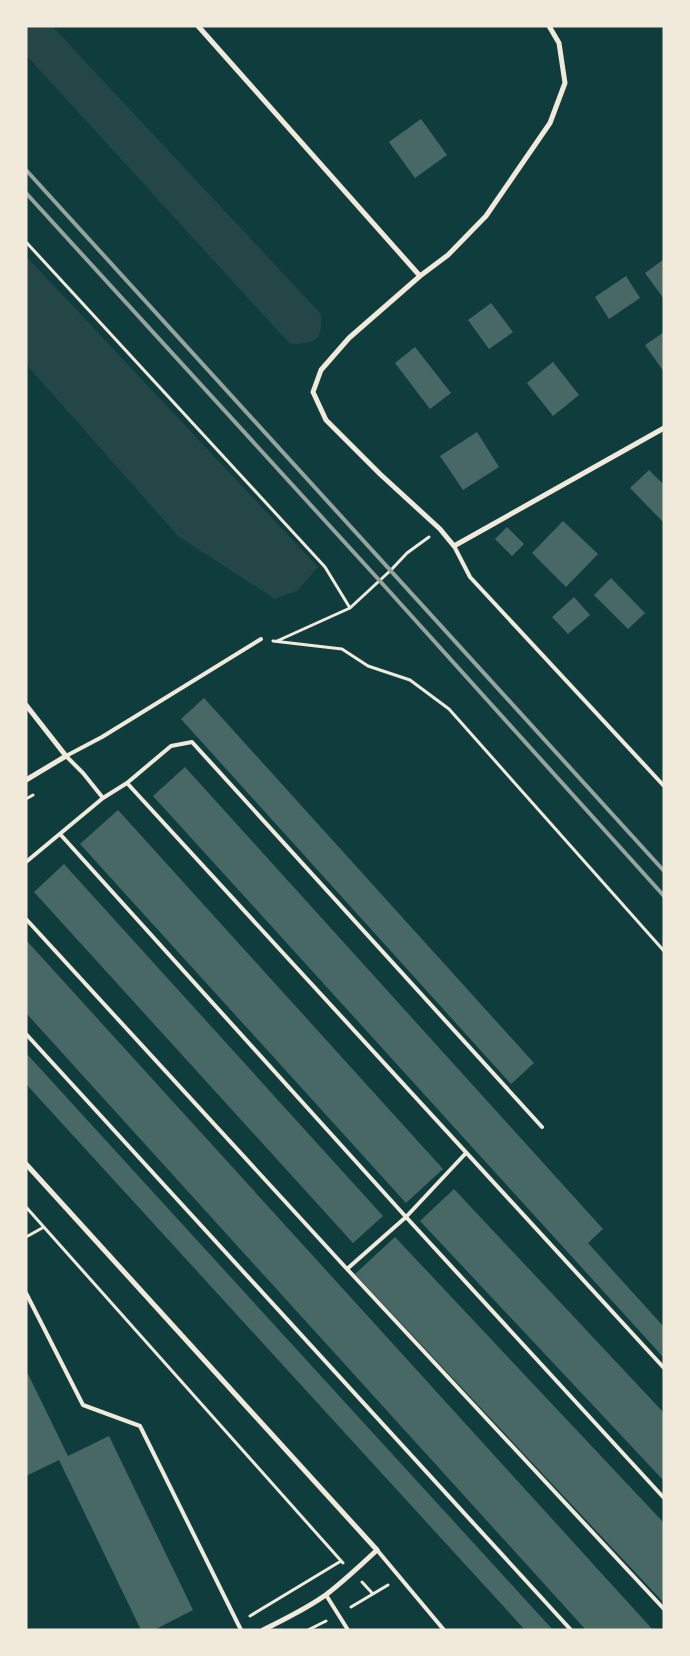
<svg xmlns="http://www.w3.org/2000/svg" width="690" height="1656" font-family="Montserrat,sans-serif">
<style>
.green{fill:#244646}
.building{fill:#486865}
.lines{fill:none;stroke-linecap:round;stroke-linejoin:round}
.path{stroke:#f1e9da;stroke-width:3}
.service{stroke:#f1e9da;stroke-width:4}
.minor{stroke:#f1e9da;stroke-width:5}
.rail{stroke:#97a49c;stroke-width:4}
</style>
<rect width="100%" height="100%" fill="#0f3d3e"/>
<path class="green" d="M26,26H52L321,314C323,342 315,343 290,344L26,55Z
M26,256L318,567L297,591L275,599L178,536L26,364Z"/>
<path class="building" d="M421,119L447,155L415,178L389,142Z
M664,259V299L645,273Z
M626,276L640,298L609,319L595,297Z
M491,303L513,332L489,349L468,320Z
M664,332V372L645,345Z
M415,347L451,393L430,409L395,363Z
M553,362L579,395L553,416L527,383Z
M477,432L499,467L463,490L440,456Z
M649,470L664,485V523L630,488Z
M563,521L598,554L566,587L532,553Z
M507,527L524,544L512,556L495,539Z
M611,578L645,613L628,629L594,595Z
M574,597L590,615L568,634L552,617Z
M204,698L534,1063L511,1084L181,719Z
M185,767L603,1229L588,1243L664,1327V1358L153,796Z
M118,810L443,1169L406,1203L80,844Z
M64,864L383,1216L353,1243L34,892Z
M26,940L653,1630H586L26,1013Z
M26,1053L553,1630H525L26,1084Z
M454,1189L664,1413V1481L420,1221Z
M395,1237L664,1523V1603L355,1274Z
M26,1370L68,1456L109,1436L193,1610L154,1630H141L59,1460L26,1476Z"/>
<g class="lines">
<path class="path" d="M26,242L325,567L350,608
M273,641L342,649L368,666L410,680L449,709L664,951
M277,641L350,608L391,570L407,553L429,537
M26,799L33,795
M26,1207L343,1563
M26,1237L44,1227
M362,1582L373,1594
M351,1607L388,1585
M250,1616L341,1561
M308,1630L326,1621"/>
<path class="service" d="M454,546L470,577L664,786
M127,783L664,1368
M103,798L127,783L171,746L192,742L542,1127
M60,834L406,1217L664,1498
M26,862L103,798L83,773L66,756L102,737L261,639
M26,919L347,1269L664,1609
M26,1034L571,1630
M347,1269L406,1217L466,1153
M26,1293L83,1405L140,1426L241,1630
M377,1550L444,1630
M326,1595L348,1630"/>
<path class="minor" d="M198,26L420,276
M549,26L559,43L565,83L550,123L486,216L448,255L420,276L349,338L321,370L313,392L326,420L380,474L440,529L454,546L664,428
M26,705L66,756L26,780
M26,1164L377,1550C361,1565 345,1580 327,1594C308,1608 285,1619 263,1630"/>
<path class="rail" d="M26,170L664,871
M26,193L380,581L664,896"/>
</g>
<rect width="690" height="1656" fill="none" stroke="#f1e9da" stroke-width="55"/>
</svg>
